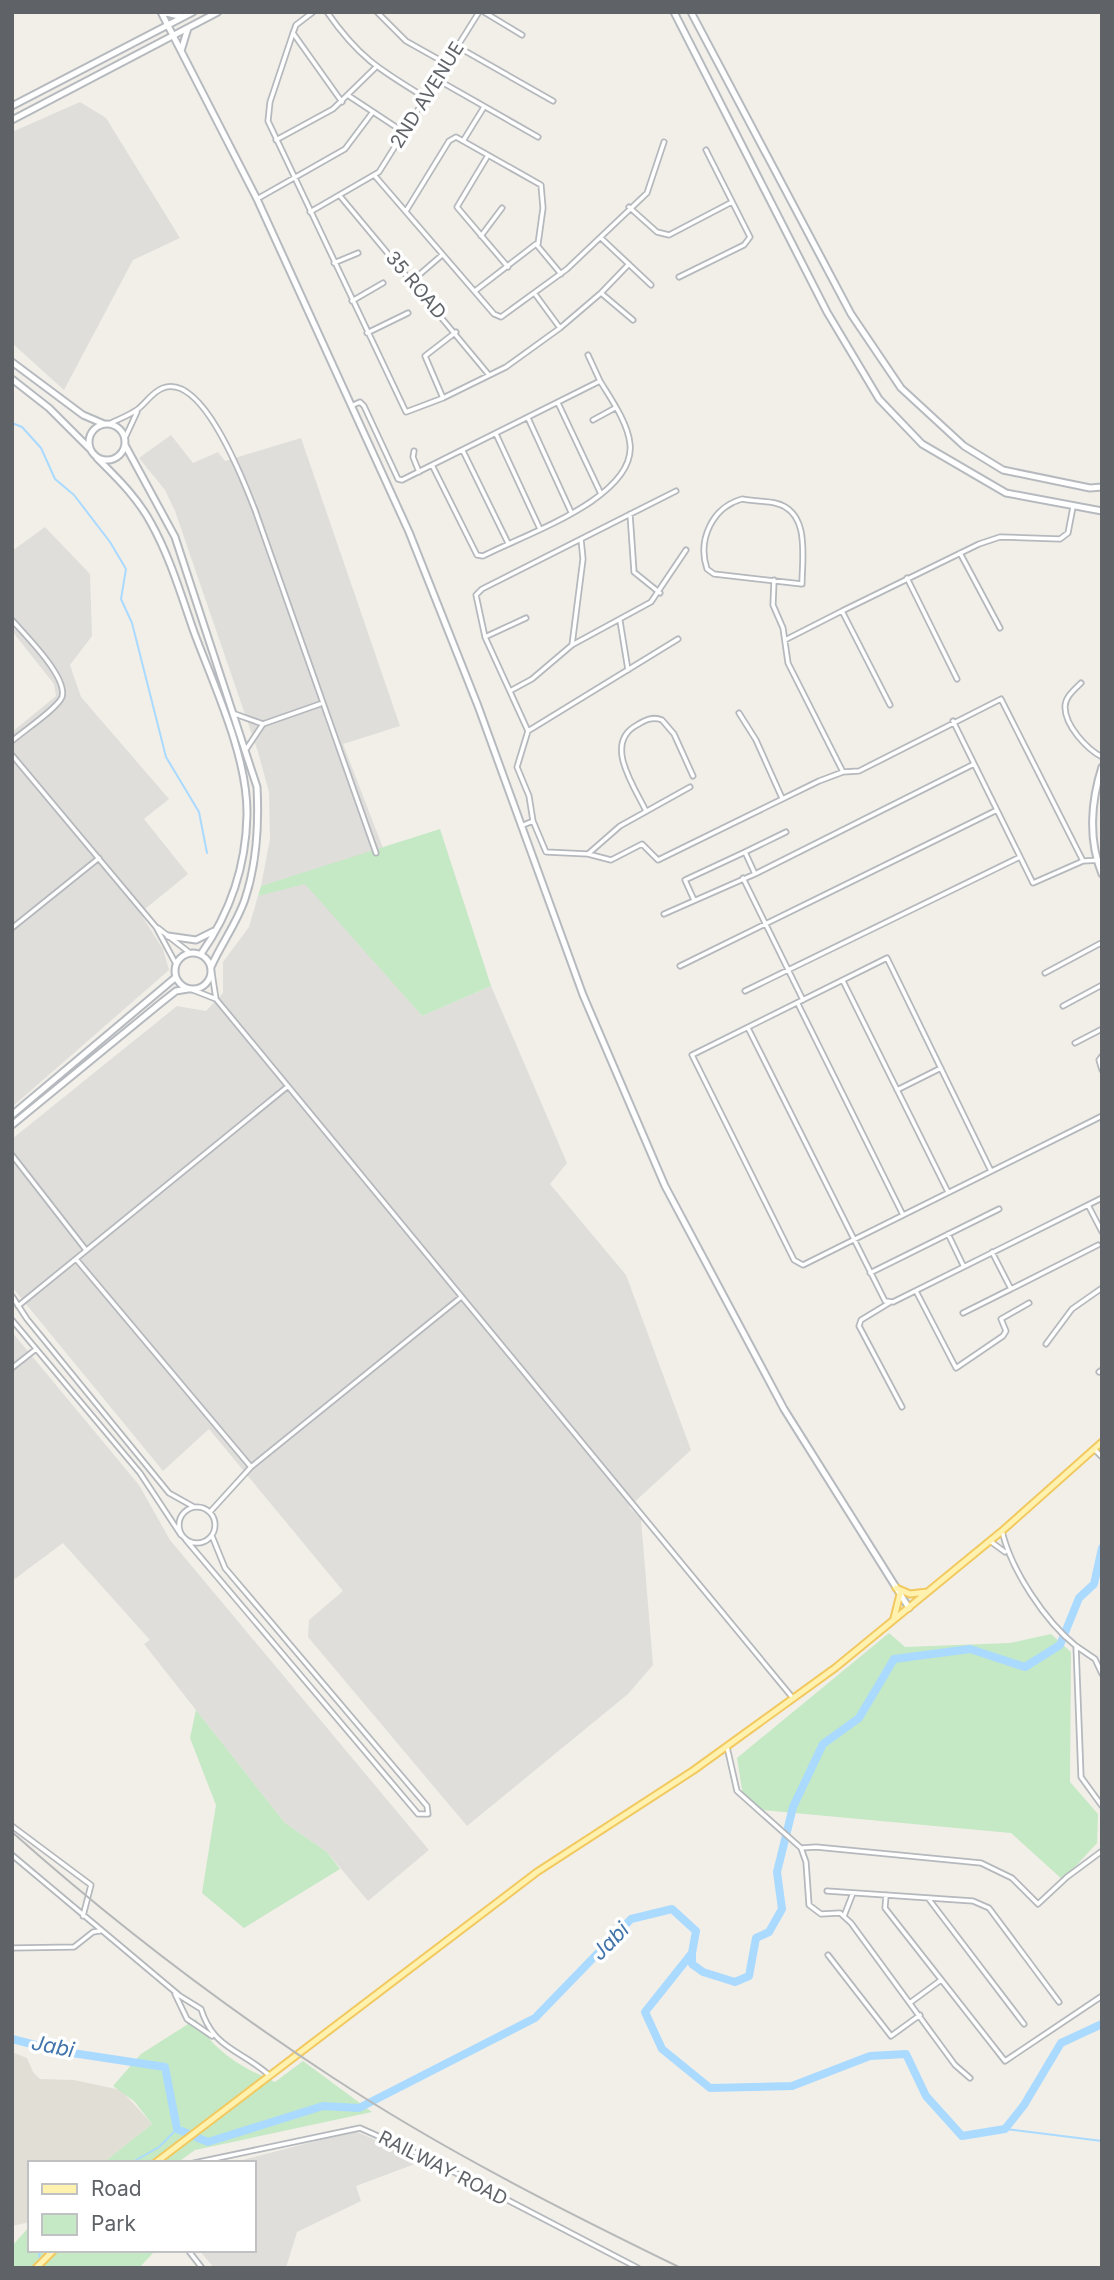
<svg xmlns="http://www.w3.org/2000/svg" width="1114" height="2280" font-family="Inter,sans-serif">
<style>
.industrial{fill:#e0deda}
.education{fill:#e1ded6}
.green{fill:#c5e8c5}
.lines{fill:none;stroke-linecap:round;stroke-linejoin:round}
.stream{stroke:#aadaff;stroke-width:2}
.river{stroke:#aadaff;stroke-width:8}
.street-casing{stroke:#b5b8bc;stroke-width:7}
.secondary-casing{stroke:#b6babf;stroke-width:9}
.primary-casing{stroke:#f2c960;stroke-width:9}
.street{stroke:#fff;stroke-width:3.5}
.secondary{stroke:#fff;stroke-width:5}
.primary{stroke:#fff2af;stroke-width:5}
.tram{stroke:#b6b7b8;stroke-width:2}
.labels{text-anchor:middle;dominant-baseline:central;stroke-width:7;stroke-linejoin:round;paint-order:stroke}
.street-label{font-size:19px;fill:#5f6368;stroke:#fff}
.water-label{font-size:21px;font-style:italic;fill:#4174aa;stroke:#fff}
</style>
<rect width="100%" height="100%" fill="#f1efe8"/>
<path class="industrial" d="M80,102L106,118L180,238L133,260L64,390L12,343V132Z
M171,435L193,463L218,452L225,461L301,438L400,726L343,744L383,848L261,886L270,839L269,792L258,752L175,511L165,490L139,458Z
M45,527L90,574L92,636L70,665L81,697L169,799L144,819L188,874L140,913L163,949L169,970L12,1107V732L56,696L54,684L12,631V551Z
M305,883L422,1016L491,986L567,1163L550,1184L626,1275L691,1450L629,1507L641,1519L653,1665L628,1694L467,1826L308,1637L309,1620L343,1591L209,1429L163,1471L12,1287V1139L177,1006L206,1011L223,993V962L249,927L258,896Z
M12,1332L139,1485L170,1540L429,1850L368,1901L327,1852L285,1823L144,1644L150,1640L63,1543L12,1581Z
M355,2131L423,2161L356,2186L361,2201L297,2232L286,2268H214L199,2250H254V2163H231Z"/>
<path class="education" d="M12,2052L27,2058L33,2072L40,2079L74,2080L121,2090L152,2124L103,2163H30V2222L12,2226Z"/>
<path class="green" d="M440,829L491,986L422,1016L305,884L258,896L261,886Z
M889,1633L905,1647L1010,1643L1051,1634L1071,1652L1070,1782L1098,1814L1097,1843L1063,1880L1011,1833L762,1810L743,1796L737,1758Z
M196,1710L285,1823L327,1852L340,1869L244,1928L202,1893L216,1805L190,1738Z
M196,2019C212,2051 243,2068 275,2082L303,2061L372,2112L195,2150L177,2163H103L152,2124L134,2101L113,2086L141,2054Z
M30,2226V2250L154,2252L139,2268H12V2246Z"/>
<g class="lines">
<path class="stream" d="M12,423L22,427L41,448L55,479L74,495L110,542L126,569L121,599L132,623L166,757L199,812L207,853
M1005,2129L1102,2141
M131,2163L159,2147L177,2129
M38,2250L40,2259
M42,2267L43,2268"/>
<path class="river" d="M692,1953V1964L703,1972L735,1982L749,1976L756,1938L769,1932L782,1909L777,1872L793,1807L823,1744L859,1718L894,1659L970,1649L1025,1667L1060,1645L1079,1598L1094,1584L1102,1548
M12,2039L59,2051L165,2067L177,2129L208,2142L323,2106L359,2108L535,2018L631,1919L672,1909L696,1931L692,1953L645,2012L662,2049L710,2088L792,2086L870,2056L906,2054L926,2096L962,2136L1005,2129L1024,2105L1061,2043L1102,2024"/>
<g class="street-casing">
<path id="street" d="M313,12L296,25L293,33L270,102L268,121L406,412L443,398L506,367L560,328L601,293L629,264
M327,12C359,58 380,70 426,98
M377,12L406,41L447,64
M484,12L522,35
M293,33L342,102
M458,47L553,101
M438,80L538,137
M349,96L405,133
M276,140L333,109L375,68
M463,141L484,107
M487,157L457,207L508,267
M375,176L494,314L501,317L567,269L647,193L664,142
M340,196L489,375
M257,199L345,149L372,113
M629,207L657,232L669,235L732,202
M406,211L449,141L456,137L541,185L543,208L538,244
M310,212L379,172L479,12
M481,236L502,208
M601,238L651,285
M334,263L358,253
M679,277L744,245L750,237L706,150
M412,281L442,255
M475,291L536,244L561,274
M601,293L633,320
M535,294L560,328
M352,301L383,283
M367,333L408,313
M443,398L425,356L456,332
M558,403L601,494
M351,406L360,402L364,406L398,479L402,480L600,381L588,355
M528,418L571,512
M593,420L615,408
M109,424C119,419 130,415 138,409C147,402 152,392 163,388C203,373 244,482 255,510L376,853
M496,434L540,529
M125,438L137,412
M414,451L413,457L419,472
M463,451L508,543
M432,465L477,555L483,556C523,535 636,498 630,444C628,423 611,399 600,381
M742,499C753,501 765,501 775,503C811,511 802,558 802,584L714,574L707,569C697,539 713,507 742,499Z
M630,514L634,572L660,593
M960,553L1000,628
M907,578L957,679
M774,580L773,605L783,628L788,663L843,772
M12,620C25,635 68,677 62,697C58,708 22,732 12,741
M620,621L628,670
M485,637L526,618
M785,640L842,611
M572,645L651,602L686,550
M1081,683C1074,690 1065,697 1065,707C1065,726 1087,749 1102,757
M510,691L532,679L572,645L583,559L581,539
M890,705L842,611L979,544L1000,537L1060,539L1068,533L1073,507
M739,713L756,740L782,798
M235,714L263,724
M953,721L1033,883L1083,861L1102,860
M528,731L678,639
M247,748L263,724L320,704
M12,755L156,927L176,964
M646,811C634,786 603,743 637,725C645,720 653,716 662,720L674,734L693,776
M533,821L546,852L588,854L611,860L642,844L658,860L819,781L843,772L859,771L1001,699L1083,861
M521,826L533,821L529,796L517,767L528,731L485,637L476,595L482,589L676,491
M588,854L620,826L690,787
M755,874L745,852L786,832
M743,878L803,1000
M694,900L685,880L745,852
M664,914L755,874L974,764
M12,928L99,858
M158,928L190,953
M680,966L997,810
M212,973L216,999
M1045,973L1101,943
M843,981L948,1192
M193,990L216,999L792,1697
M745,991L1020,857
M798,1004L903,1215
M1063,1006L1102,985
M748,1028L885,1301L893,1302L1102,1198
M1075,1043L1102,1029
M1102,1056L1099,1060L1102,1070
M897,1090L941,1068
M12,1155L86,1250
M991,1171L887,958L692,1055L794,1260L803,1265L1102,1116
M1088,1205L1102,1232
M948,1234L963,1265
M992,1252L1011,1289L1098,1245
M76,1259L251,1467
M870,1273L999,1209
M916,1291L956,1368L1003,1336L1006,1331L1001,1319L1029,1303
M12,1296L27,1319L169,1493L194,1507
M889,1303L861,1320L859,1326L902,1407
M18,1306L287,1087
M963,1313L1011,1289
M12,1320L140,1473L181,1535
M1046,1344L1072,1309L1102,1288
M12,1368L36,1349
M1099,1372L1102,1370
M1094,1449L1102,1457
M179 1525a18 18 0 1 1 36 0a18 18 0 1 1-36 0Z
M210,1512L251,1467L460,1298
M1002,1531C1011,1570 1045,1621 1076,1646L1081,1777L1102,1806
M186,1540L418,1814H428L427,1806L225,1568L212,1536
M990,1541L1005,1552
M1076,1646L1095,1659L1102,1674
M727,1747L737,1791L801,1848L816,1847L981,1863L1012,1878L1038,1904L1067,1877L1102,1851
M12,1826L91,1885L83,1916
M801,1848L806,1862L809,1905L821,1914L840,1913L851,1923L955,2065L970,2078
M12,1855L180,1996L201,2009C214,2050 242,2050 270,2076
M827,1891L973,1901L989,1908L1059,2002
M886,1895L885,1908L1005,2061L1102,1996
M928,1898L1024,2024
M844,1916L853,1893
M12,1948L74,1947L93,1932L100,1931
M828,1955L891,2036L920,2015
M175,1994L187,2019L212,2036
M911,2002L941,1980
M194,2163L360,2128L425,2157L638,2268
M188,2250L202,2268"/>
</g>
<g class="secondary-casing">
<path id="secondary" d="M161,12L257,199L409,532L478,706L583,995L665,1186L784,1409L909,1608
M162,12L183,17
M674,12L827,312L879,399L922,444L1006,493L1102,511
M691,12L851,314L901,388L964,446L1003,470L1090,488L1102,487
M181,51L188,28
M12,106L193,12
M12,120L218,12
M12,362L83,415L104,424
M12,379L49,408L89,448
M89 442a18 18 0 1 1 36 0a18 18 0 1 1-36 0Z
M125,445L175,537L257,787C259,825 257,863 245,899C237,923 221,944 211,967
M97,458C117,478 137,497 151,523C170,557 181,595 194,632C214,686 248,757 247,815C246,865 230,913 201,954
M1102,767C1091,801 1088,840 1102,874
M168,936L196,940L214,931
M175 971a18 18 0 1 1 36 0a18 18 0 1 1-36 0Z
M12,1115L176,977
M12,1125L162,1002L176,991L188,989"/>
</g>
<g class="primary-casing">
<path id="primary" d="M896,1588L910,1594L927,1592
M894,1618L900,1594
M155,2163L537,1872L694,1770L835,1668L1002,1531L1102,1442
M36,2268L54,2250"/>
</g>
<use href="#street" class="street"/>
<use href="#secondary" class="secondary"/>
<use href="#primary" class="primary"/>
<path class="tram" d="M12,1832C113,1922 219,2003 332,2077C443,2150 562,2210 681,2268"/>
</g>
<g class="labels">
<g class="street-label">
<text transform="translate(427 95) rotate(-58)">2ND AVENUE</text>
<text transform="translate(416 285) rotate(50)">35 ROAD</text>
<text transform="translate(443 2168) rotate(27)">RAILWAY ROAD</text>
</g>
<g class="water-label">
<text transform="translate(610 1941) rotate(-45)">Jabi</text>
<text transform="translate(53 2046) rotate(11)">Jabi</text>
</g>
</g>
<rect width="1114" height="2280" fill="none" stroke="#5f6368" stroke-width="28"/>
<rect x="28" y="2161" width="228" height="91" fill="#ffffff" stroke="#bfc1c3" stroke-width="2"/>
<rect x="42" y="2184" width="35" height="10" fill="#fff2af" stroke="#bfc1c3" stroke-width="2"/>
<text x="91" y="2196" font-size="21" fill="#5f6368">Road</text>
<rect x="42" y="2214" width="35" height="21" fill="#c5e8c5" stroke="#bfc1c3" stroke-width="2"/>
<text x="91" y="2231" font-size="21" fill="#5f6368">Park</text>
</svg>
